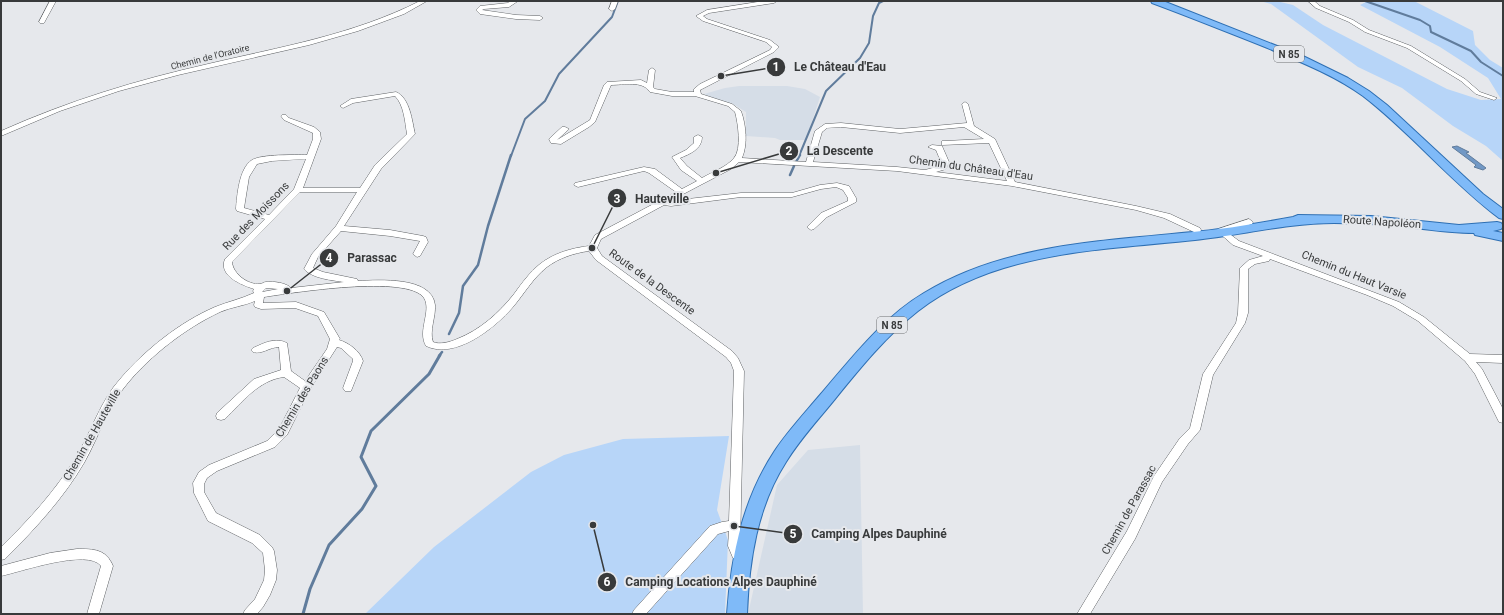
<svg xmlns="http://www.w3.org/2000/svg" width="1504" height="615" font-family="Roboto,sans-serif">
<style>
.built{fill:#d5dde7}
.green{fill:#b7d5f8}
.water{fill:#7198c5;stroke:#607c9c}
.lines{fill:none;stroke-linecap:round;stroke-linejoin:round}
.stream-far2{stroke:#607c9c;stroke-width:2}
.stream-far1{stroke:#607c9c;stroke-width:2.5}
.stream{stroke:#607c9c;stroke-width:3}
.minor-casing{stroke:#5f6265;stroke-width:1}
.primary-casing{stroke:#2e6fb3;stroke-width:2}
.minor{fill:#fff;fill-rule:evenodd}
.primary{fill:#7fbaf8;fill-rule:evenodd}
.labels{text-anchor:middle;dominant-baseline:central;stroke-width:4;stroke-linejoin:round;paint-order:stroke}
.far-street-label{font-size:9px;fill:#383a3b;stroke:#e6e8ec}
.shield{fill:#e6e8ec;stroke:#6c6e70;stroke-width:1}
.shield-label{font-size:10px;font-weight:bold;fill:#383a3b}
.street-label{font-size:11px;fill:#383a3b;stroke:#e6e8ec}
.leader{fill:none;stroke:#383a3b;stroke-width:1.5}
.callout-dot{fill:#383a3b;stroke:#e6e8ec;stroke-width:1.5}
.mark-label{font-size:12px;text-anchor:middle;font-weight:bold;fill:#fff}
.callout-label{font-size:12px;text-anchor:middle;font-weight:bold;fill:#383a3b;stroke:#e6e8ec;stroke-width:4;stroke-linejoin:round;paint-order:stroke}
</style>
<rect width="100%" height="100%" fill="#e6e8ec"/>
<path class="built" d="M739,86H787L805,89L820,97L806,140H780L775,138L746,136V112L733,104L712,98L704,94L725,88Z
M860,445L863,614H748L777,485L808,450Z"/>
<path class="green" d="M1260,1H1276L1293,5L1323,25L1447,89L1481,100L1501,99L1488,78L1440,47L1360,5L1368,1H1414L1473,31L1475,45L1490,60L1503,68V161L1486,146L1453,126L1402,88L1358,67L1271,4Z
M729,436L717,510L728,540L725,614H365L434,547L531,472L564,455L623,439Z"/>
<path class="water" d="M1457,146L1469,152L1466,153L1486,168L1483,170L1474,167L1476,165L1452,147Z"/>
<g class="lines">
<path class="stream-far2" d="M1365,1L1420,20L1430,26L1431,32L1471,51L1481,62L1503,76
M511,156L525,119L545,101L559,74L612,17L618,1
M799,156L826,91L860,58L869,43L873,16L879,3L883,1"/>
<path class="stream-far1" d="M796,162L800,155
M790,175L794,166
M449,334L459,313L463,286L478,265L488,226L511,155
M439,356L442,352"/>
<path class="stream" d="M303,614L310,589L329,545L362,509L376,486L361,457L371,431L429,374L440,355"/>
<g class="minor-casing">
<path id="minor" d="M50,1H56L44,23H40L39,22Z
M420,1H427L404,14L358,31L309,45L178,75L119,91L60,111L1,136V131C68,101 137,80 208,64C280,47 353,35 420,1Z
M511,1H518L509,7L484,9L482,10L516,15L540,16L543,18L540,20L516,19L480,14L476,10L480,6L508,3Z
M612,1H618L615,9L612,11L609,9Z
M764,1H777L774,3L709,13L703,16L707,19L770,40L779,47L774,52L700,90L701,94L732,104L741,111C746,125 748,144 742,158L806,162L815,131L825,124L841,123L900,129L967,123L962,104L965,102L968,104L974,126L995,139L1015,182L1136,206L1170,214L1200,228L1201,230L1200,232H1194L1164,218L1136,210L1012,186L897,171L739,162L731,169L670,201L741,193H792L820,185L837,183L849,186L856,198V202L827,217L814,229L811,230L807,227L821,213L848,201V198L843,190L836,187L821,189L792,197H741L671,206L664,205L601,239L597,248L602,256L732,351L738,358L744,371L740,546L741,549L747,551L749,555L747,559L743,560L733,558L728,546L729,531L718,534L646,614H632L634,610L710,526L722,522L729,521L734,371L731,363L726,357L596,260L589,251C574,253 559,258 547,267C533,278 524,294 513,307C495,328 455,360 426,346C417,331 432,311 424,298C408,274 291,293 264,297L263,303L296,302L324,312L340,339L339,340C349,343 360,351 363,361L351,391H345L343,388L353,361V359L341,348L337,347L310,389L287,435L275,447L217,471L207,478L204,484V492L216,513L260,535L272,547L274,551L277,570L276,580L270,595L263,607L257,614H243L245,610L255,599L264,580L265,570L263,553L252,543L208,521L194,493L193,483L199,472L209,465L267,441L279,429L300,388L284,377C259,380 242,402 225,419L221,420L217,419L216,416L217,413L254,379L281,370L279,347C270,347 261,355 253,352L251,350L253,348C264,343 275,337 287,343L291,371L305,381L327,349L330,339L318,316L295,308L261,309L255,307L254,305L255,301C244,306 231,307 220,312C186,328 151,355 127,384C107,407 99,437 84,463C63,499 34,530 5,559L1,560V547C29,520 56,490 76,457C92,431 100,401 121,378C145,350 180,322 215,307C227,302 241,299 254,293L253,291L254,289C242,285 218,276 225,259L265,219L237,211L236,209C237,196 239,168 252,160C262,154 295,155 307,155L313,139V133L284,120L281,116L282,115H286L289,118L314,127L320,132L321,139L303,188H360L375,165L407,134C405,122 404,105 395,96L353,103L343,108L340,106L351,99L396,92C410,98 412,121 415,134L381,169L344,226L390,230L423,236L426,237L428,242L420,256L417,257L413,254L420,241L390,236L341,231L318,257L313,268L323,272L357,279L358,281C378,280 432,276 435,305C436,317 429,330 433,342C440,345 450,342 457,339C480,330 499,313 514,294C522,283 530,272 540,264C554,253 572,248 589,246L595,235L676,192L649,173L644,171L578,187L574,185L575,183L644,167L655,169L682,189L697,181L681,170L672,157L686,150L694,143V137L698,135L702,137C702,149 690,154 680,158L687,166L702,178C712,172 727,167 734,158C742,149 738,123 735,112L728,106L695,96H672L650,92C642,80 624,85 611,85L595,122L589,127L561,144L551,143L549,139L562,127H565L569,129L557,140L590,120L604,85L607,82L641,80L647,83L649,70L652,68L655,70L653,87L655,89L672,92H694V89L700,84L770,50L772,47L766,42L703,21L696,16L707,10ZM841,127L900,133L964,127L984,139L945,141H942V145L989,143L1007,181L936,172L946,169L949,162L942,146L932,145L928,147L936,150L941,162L940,166L925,170L897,167L813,162L822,132L827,128ZM306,159L294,189L269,215L244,208L249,177L257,164L272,161ZM300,192H357L336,226L312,254L304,269C313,279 332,280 344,282L291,288C287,283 273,281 266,282C264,282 262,284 260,284C248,285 233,274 232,262ZM266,288L278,289L262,292Z
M1308,1H1314L1320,6L1353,20L1369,30L1411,46L1465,79L1480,92L1497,98L1494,100L1476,94L1461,81L1407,48L1365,32L1349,22L1316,8Z
M1249,219L1253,222L1252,224L1227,232L1239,241L1399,302L1424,317L1470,354L1503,355V363L1476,362L1482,369L1503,409V423L1499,422L1475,374L1465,361L1418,321L1393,306L1367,295L1270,259L1269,261L1255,264L1248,269V313L1245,323L1213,375L1200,430L1188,444L1162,482L1135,539L1090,614H1077L1127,531L1154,476L1180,438L1190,428L1203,374L1236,323L1238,313L1240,268L1249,260L1263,256L1233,245L1217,231L1218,229Z
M77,549C94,549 106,549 113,566L99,614H87L101,566C88,548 20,572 1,576V566L50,553Z"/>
</g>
<g class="primary-casing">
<path id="primary" d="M1151,1H1163L1305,57L1348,78L1369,91L1387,105L1483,194L1503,209V219L1499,218C1450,181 1411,133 1363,96C1334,75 1298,61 1265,47C1227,32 1190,17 1152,3Z
M1298,215L1371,216L1459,225L1497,222L1501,223L1503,226L1501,229L1493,231L1503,233V241L1475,235L1474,233C1449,233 1424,229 1400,226C1378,224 1356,223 1334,223C1287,223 1242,235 1195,240C1102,250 995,251 918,311C886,336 860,368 835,399C818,420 800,439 786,462C757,507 749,561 747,614H727C731,557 742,501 774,452C787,432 804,414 820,395C851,359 882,318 924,293C1004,244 1103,241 1193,232C1227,229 1260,223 1293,217Z"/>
</g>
<use href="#minor" class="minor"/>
<use href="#primary" class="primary"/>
</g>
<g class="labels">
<g class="far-street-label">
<text transform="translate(210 57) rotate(-14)">Chemin de l'Oratoire</text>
</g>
<g class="shield">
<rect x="1274" y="46" width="30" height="16" rx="3"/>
<rect x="877" y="317" width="30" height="16" rx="3"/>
</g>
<g class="shield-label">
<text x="1289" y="54">N 85</text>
<text x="892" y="325">N 85</text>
</g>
<g class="street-label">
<text transform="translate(971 168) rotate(8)">Chemin du Château d'Eau</text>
<text transform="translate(256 216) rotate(-46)">Rue des Moissons</text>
<text transform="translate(1382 222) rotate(4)">Route Napoléon</text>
<text transform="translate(1354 275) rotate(22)">Chemin du Haut Varsie</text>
<text transform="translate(652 282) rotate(36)">Route de la Descente</text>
<text transform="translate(302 397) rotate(-59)">Chemin des Paons</text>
<text transform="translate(92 435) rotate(-60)">Chemin de Hauteville</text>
<text transform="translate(1129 510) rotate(-61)">Chemin de Parassac</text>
</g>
</g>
<path class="leader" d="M721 76L776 67M716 173L789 151M592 248L617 198M287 291L329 258M734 526L793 534M593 525L607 582"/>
<g class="callout-dot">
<circle cx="721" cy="76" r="4"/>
<circle cx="716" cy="173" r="4"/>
<circle cx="592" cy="248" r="4"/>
<circle cx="287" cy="291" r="4"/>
<circle cx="734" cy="526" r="4"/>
<circle cx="593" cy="525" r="4"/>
<circle cx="776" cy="67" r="10"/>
<circle cx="789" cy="151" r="10"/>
<circle cx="617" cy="198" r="10"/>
<circle cx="329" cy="258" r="10"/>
<circle cx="793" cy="534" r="10"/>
<circle cx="607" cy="582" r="10"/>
</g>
<g class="mark-label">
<text x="776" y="71">1</text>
<text x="789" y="155">2</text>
<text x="617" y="203">3</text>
<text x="329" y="262">4</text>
<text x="793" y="538">5</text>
<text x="607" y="586">6</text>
</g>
<g class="callout-label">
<text x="840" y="71">Le Château d'Eau</text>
<text x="840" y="155">La Descente</text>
<text x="662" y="203">Hauteville</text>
<text x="372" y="262">Parassac</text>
<text x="879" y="538">Camping Alpes Dauphiné</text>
<text x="721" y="586">Camping Locations Alpes Dauphiné</text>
</g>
<rect width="1504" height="615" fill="none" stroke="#383a3b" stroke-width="4"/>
</svg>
